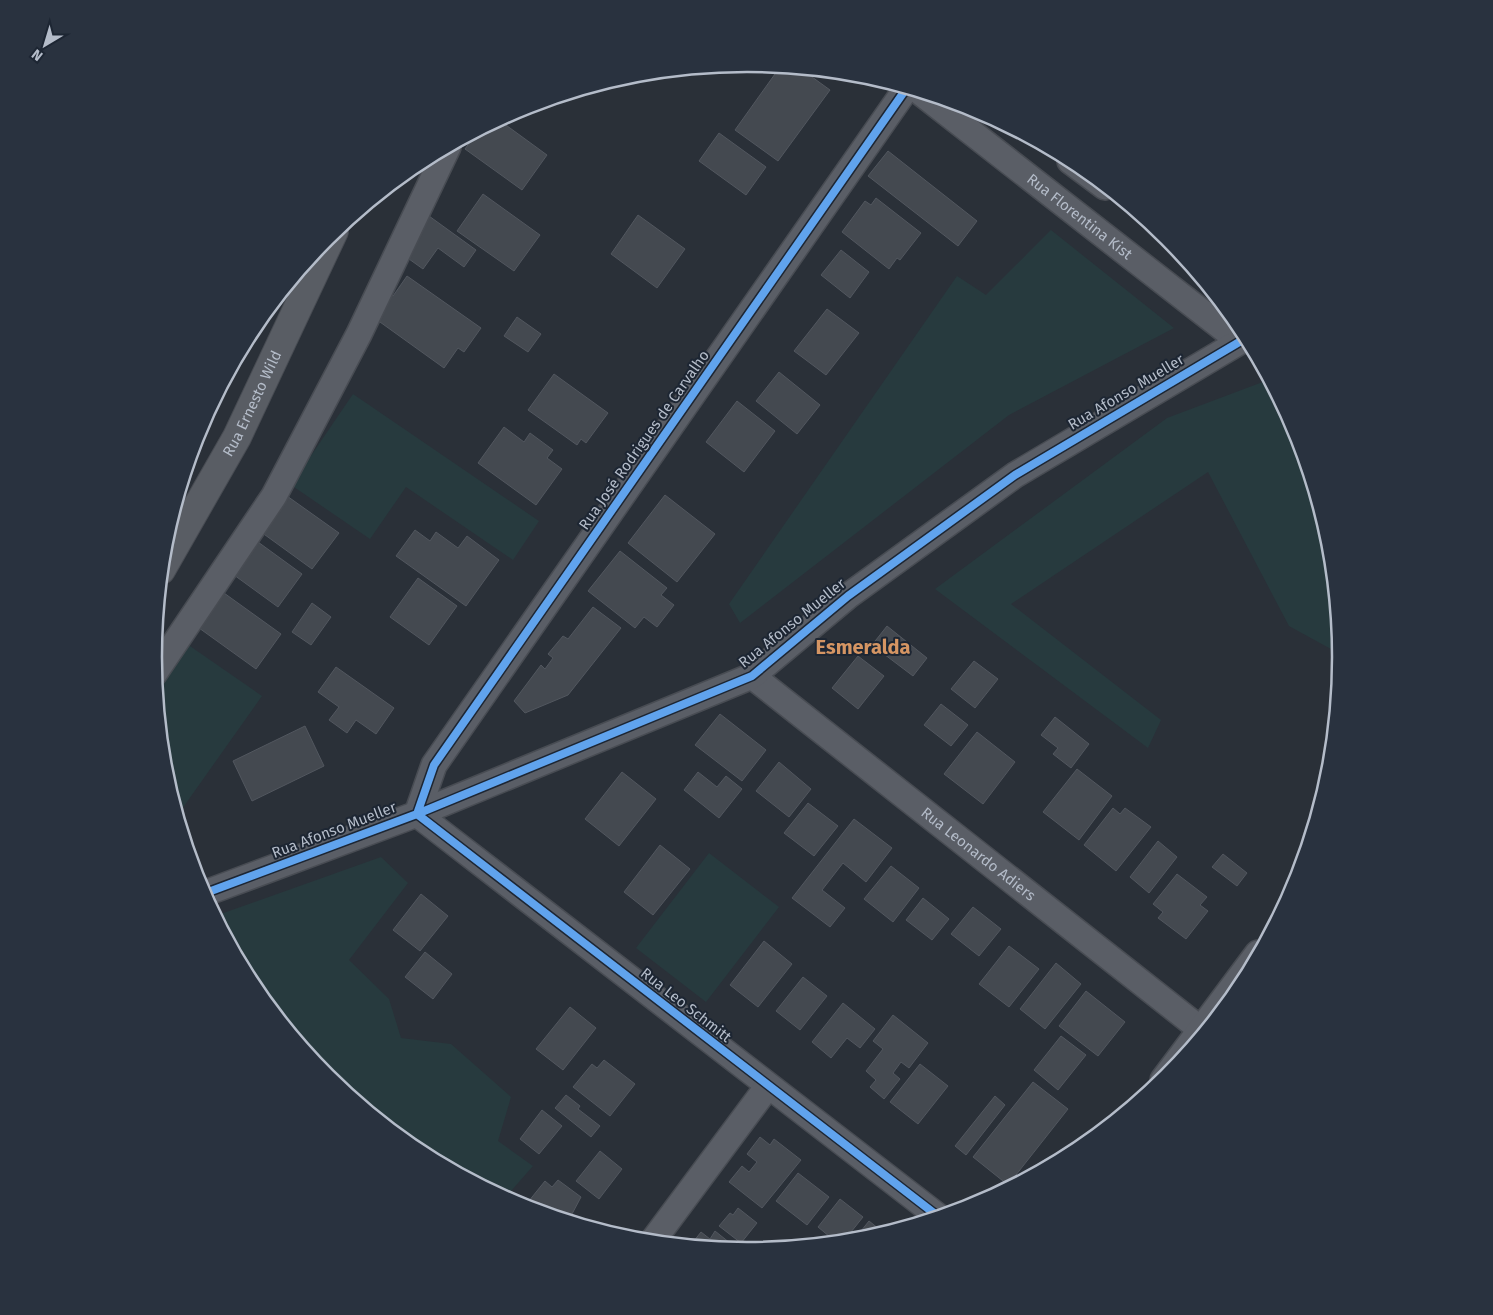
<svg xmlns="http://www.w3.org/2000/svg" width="1493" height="1315" font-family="'Fira Sans',sans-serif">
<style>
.green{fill:#273a3e}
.building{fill:#444950;stroke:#52575f}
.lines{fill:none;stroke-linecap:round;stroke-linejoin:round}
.street-casing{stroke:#484c53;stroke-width:28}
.secondary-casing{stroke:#484c53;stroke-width:30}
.street{stroke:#5a5e66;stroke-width:25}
.secondary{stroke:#595d64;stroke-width:28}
.cycleway-casing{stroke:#1d2633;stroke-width:11}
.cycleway{stroke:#60a3ed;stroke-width:8}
.labels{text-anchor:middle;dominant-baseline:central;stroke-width:4;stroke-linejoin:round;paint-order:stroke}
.street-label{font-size:15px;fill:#b4bcc9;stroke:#1d2633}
.district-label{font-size:20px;font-weight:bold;fill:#d59563;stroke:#1d2633}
.rim{fill:none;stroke:#b4bcc9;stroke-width:2.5}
</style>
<rect width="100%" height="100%" fill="#2a3038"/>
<path class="green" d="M1051,230L1174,328L1009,415L740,623L729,604L957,276L986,295Z
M1268,380L1295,431L1329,542L1340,654L1289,626L1208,472L1011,604L1161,720L1148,748L935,589L1167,418Z
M353,394L539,521L513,560L406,487L370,539L291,485Z
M187,644L262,696L177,816L164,773L156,689Z
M709,853L779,907L706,1002L636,948Z
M381,857L408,883L349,960L389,999L401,1038L451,1044L511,1097L498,1141L533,1166L505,1198L416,1151L326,1077L253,987L215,916Z"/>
<path class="building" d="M780,67L801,69L830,90L778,161L735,130Z
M499,120L547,155L522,190L465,149L478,131Z
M719,133L766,167L746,195L699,161Z
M888,151L977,221L958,246L868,176Z
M483,194L540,235L514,271L457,231Z
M876,198L921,233L900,260L897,258L889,269L842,232L865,201L871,205Z
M638,215L685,249L657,288L611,254Z
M429,216L476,250L464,267L438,248L423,269L402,254Z
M841,250L869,272L850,298L821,275Z
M407,276L481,328L464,352L458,348L444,368L373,317L390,293L393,296Z
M827,309L859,333L826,375L794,351Z
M517,317L541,334L528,352L504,336Z
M779,372L820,405L797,434L756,401Z
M554,374L608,413L586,443L581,439L577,445L528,410Z
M737,401L775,431L744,472L706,442Z
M504,427L524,442L530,433L553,450L547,458L562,469L536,505L478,463Z
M665,495L715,534L677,582L628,543Z
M287,496L339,533L312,569L261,532Z
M415,530L430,541L436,532L458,548L467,536L499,560L466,606L396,556Z
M258,542L302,574L278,607L234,575Z
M620,551L667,588L661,595L674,605L657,627L644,617L635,628L588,591Z
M418,578L457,606L429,645L390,617Z
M224,593L281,634L256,669L199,628Z
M312,603L331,617L311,645L292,632Z
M593,607L621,628L568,695L525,713L514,701L541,665L545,669L553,658L548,654L563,636L568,639Z
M887,626L927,658L913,676L872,645Z
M858,656L884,676L858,709L832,688Z
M974,661L998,679L975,708L951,689Z
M336,667L394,708L376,734L356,720L347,733L329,720L339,707L318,692Z
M941,704L968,725L951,746L924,725Z
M720,714L766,750L742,781L695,745Z
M1055,717L1089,744L1071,768L1053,754L1058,748L1041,735Z
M305,726L324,766L252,801L233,761Z
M977,732L1015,762L983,804L944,774Z
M779,762L811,789L789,817L756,791Z
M1077,769L1112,796L1079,840L1043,812Z
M622,772L656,799L619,846L585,819Z
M698,772L717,787L726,776L742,789L719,818L684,790Z
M808,803L838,826L814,856L784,833Z
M1113,808L1120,814L1125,808L1151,827L1116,871L1084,845Z
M854,819L892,848L866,882L843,863L822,890L845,908L830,927L792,898Z
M1158,841L1177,857L1149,893L1130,877Z
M660,845L690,869L653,915L624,892Z
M1223,854L1247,873L1237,886L1212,867Z
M891,866L919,888L893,922L864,899Z
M1177,874L1207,897L1200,905L1208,911L1186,939L1158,918L1163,912L1153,904Z
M421,894L448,916L420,951L393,930Z
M923,898L949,919L932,940L906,920Z
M973,907L1001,929L979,956L951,934Z
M764,941L792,964L758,1007L730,985Z
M1009,946L1039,969L1009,1007L979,984Z
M425,952L452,974L433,999L405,977Z
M1056,963L1081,984L1045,1029L1020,1009Z
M803,977L827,996L800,1030L776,1011Z
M1086,991L1125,1022L1098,1056L1059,1026Z
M843,1003L875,1029L860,1048L847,1038L831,1058L812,1042Z
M570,1007L596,1028L563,1070L536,1049Z
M893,1015L928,1043L909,1068L901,1062L893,1073L900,1079L884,1099L870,1087L876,1080L866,1071L883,1049L873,1041Z
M1061,1036L1086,1055L1058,1090L1034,1070Z
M604,1060L635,1084L610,1116L573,1087L592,1064L597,1068Z
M920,1064L948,1086L918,1124L890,1102Z
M1033,1082L1068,1109L1008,1185L973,1157Z
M566,1095L580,1106L578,1109L600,1126L591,1137L555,1108Z
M995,1096L1005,1105L966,1155L955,1146Z
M542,1110L562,1126L539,1154L520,1139Z
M760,1137L770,1145L774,1139L801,1160L762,1208L729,1182L742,1166L749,1172L757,1162L747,1154Z
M600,1151L622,1169L599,1199L576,1181Z
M798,1173L829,1197L807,1225L776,1201Z
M558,1180L581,1197L572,1214L577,1217L573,1222L524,1207L545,1181L552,1187Z
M840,1199L863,1217L843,1242H836L818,1227Z
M738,1208L757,1223L741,1243L719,1226L730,1213L733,1215Z
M869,1221L884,1233L853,1241Z
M715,1231L740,1251L690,1246L701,1232L710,1239Z"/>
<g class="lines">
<g class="street-casing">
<g id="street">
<path d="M906,89L434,765L417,814L939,1217"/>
<path id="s1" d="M921,93L1238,340"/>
<path d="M1070,161L1105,187"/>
<path d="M154,674L274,496L359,334L448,147"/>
<path id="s2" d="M752,676L1204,1032"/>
<path d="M203,894L417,814L752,676L848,596L1015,475L1246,338"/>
<path d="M1163,1080L1258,953"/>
<path d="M652,1242L768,1086"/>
</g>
</g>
<g class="secondary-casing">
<g id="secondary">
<path id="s3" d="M161,570L237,437L334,231"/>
</g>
</g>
<use href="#street" class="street"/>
<use href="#secondary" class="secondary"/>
<g class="cycleway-casing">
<path id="cycleway" d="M906,89L434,765L417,814L939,1217
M203,894L417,814L752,676L848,596L1015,475L1246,338"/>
</g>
<use href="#cycleway" class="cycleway"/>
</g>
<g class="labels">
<g class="street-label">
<text stroke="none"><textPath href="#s1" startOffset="201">Rua Florentina Kist</textPath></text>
<text transform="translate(1126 392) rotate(-31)">Rua Afonso Mueller</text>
<text stroke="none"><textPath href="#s3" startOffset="190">Rua Ernesto Wild</textPath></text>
<text transform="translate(644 440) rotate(-55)">Rua José Rodrigues de Carvalho</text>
<text transform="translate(792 623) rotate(-39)">Rua Afonso Mueller</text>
<text transform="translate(334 830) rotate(-21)">Rua Afonso Mueller</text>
<text stroke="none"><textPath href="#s2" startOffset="288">Rua Leonardo Adiers</textPath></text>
<text transform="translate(686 1005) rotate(38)">Rua Leo Schmitt</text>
</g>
<g class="district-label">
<text x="863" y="647">Esmeralda</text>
</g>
</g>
<path d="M0 0H1493V1315H0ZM162 657a585 585 0 1 1 1170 0a585 585 0 1 1-1170 0Z" fill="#29323f" fill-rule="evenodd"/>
<path class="rim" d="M162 657a585 585 0 1 1 1170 0a585 585 0 1 1-1170 0Z"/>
<g transform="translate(45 45) rotate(218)" stroke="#1d2633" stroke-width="4" paint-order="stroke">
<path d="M0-4L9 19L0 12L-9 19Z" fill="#b4bcc9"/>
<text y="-8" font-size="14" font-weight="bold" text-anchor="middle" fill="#b4bcc9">N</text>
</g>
</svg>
